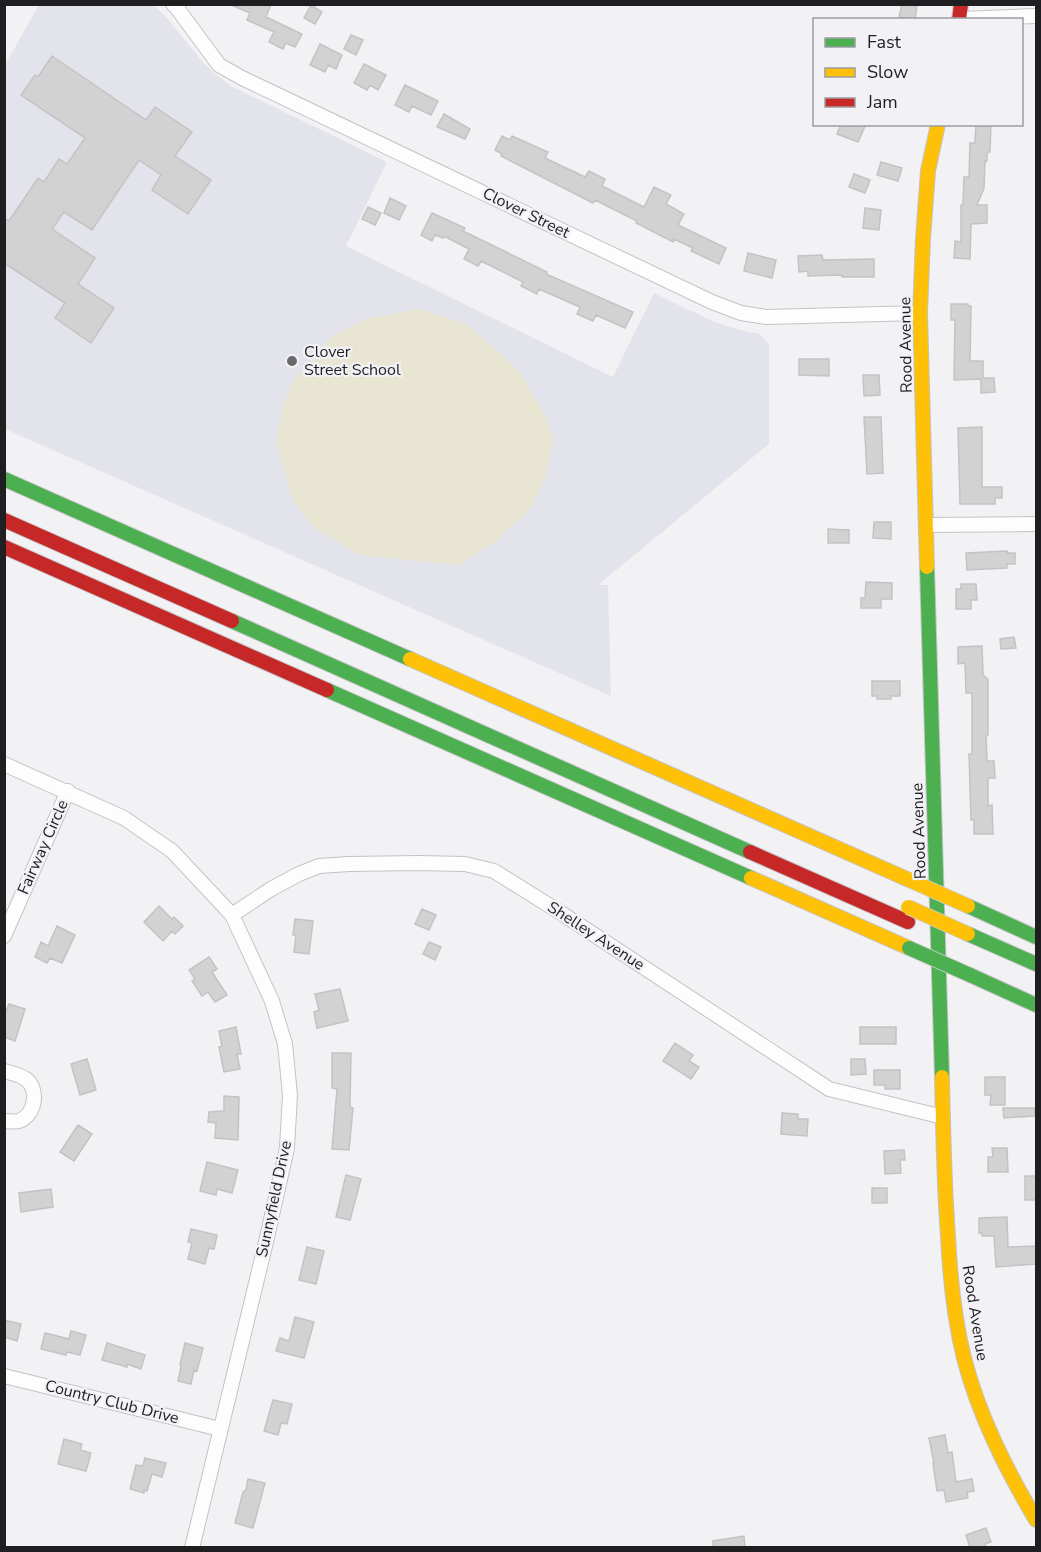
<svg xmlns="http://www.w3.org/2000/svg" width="1041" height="1552" font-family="'Nunito Sans',sans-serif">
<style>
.built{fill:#e3e3ec}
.green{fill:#e8e6d3}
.building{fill:#d2d2d3;stroke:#c3c3c6;stroke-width:1.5}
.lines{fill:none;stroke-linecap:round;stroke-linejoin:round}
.street-casing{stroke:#c3c3c6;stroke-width:16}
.fast-casing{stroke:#c3c3c6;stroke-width:16}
.slow-casing{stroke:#c3c3c6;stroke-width:16}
.jam-casing{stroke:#c3c3c6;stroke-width:16}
.street{stroke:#fdfdfe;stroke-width:14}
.fast{stroke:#4caf50;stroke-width:14}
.slow{stroke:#ffc107;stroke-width:14}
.jam{stroke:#c62828;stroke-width:14}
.fast-bridge-casing{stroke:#cdcdcf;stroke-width:16;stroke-linecap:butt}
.slow-bridge-casing{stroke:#cdcdcf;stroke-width:16;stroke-linecap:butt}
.fast-bridge{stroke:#4caf50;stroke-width:14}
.slow-bridge{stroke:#ffc107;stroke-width:14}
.poi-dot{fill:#69696b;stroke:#f1f1f6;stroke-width:2}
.labels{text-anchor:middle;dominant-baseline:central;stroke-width:4.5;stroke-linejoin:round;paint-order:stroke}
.street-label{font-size:16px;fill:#1f1f21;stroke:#f1f1f6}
.poi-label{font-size:16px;fill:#1f1f21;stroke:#f1f1f6;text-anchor:start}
</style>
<rect width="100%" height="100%" fill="#f2f2f5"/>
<path class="built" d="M152,4L167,18L202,61L215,74L231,86L387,162L346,246L613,377L654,293L712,321L739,330L760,334L769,344V444L598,585H608L611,696L5,429V65L39,5Z"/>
<path class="green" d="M420,309L467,324L520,372L546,418L553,439L546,476L530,509L495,542L458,565L359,555L313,527L293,501L276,442L283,406L293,381L332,336L366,319Z"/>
<path class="building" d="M229,4H271L266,17L302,34L295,47L286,43L283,49L269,42L274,32L247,20L250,13Z
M902,4H917L915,20L899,17Z
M311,5L322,12L315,24L304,18Z
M351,35L363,40L356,55L344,49Z
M320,44L342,55L336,69L328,65L325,72L310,65Z
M52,56L146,120L155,107L192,132L175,156L211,180L188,214L152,190L161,175L139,160L92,230L64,212L52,229L95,258L78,284L114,308L91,343L55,318L65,303L4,263V218L9,221L38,178L44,182L59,159L67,164L85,138L21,95L35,75L38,77Z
M364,64L386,75L378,90L370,85L367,90L354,83Z
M405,85L438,101L431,115L412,106L409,112L395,105Z
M444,114L470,129L465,139L437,127Z
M841,124H866L858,142L837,134Z
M976,124H991L990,152H987V161H985L984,188L977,205H987V223L971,224L970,259L954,258L955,241L961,242V205H963L964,177H969L970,143H975Z
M502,136L510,140L512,136L548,152L545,158L585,177L589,171L605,179L602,186L644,207L654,187L671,195L666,204L684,214L678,225L726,248L719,264L691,251L693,248L674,239L673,242L636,223L637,221L595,200L593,203L501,156L502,154L495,150Z
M881,162L902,168L898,181L877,175Z
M854,174L870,180L865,193L849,187Z
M390,198L406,206L399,220L384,213Z
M368,207L381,213L375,225L362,219Z
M865,208L881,210L879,230L863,228Z
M432,213L465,228L463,231L547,272L546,274L633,312L625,328L596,315L593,321L577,314L580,307L539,289L537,294L521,286L523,282L481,261L478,266L464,259L469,249L444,236L443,238L435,235L432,241L421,235Z
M748,253L776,260L772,278L744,271Z
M822,255L823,260L874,259V277H842V275L808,276V271L799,272L798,256Z
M951,304H968V306H971L970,361H983V378H994L995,392L981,393V379L954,380L955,320H951Z
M799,359H829V376L799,375Z
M863,375H879L880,395L864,396Z
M864,417H881L883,473L867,474Z
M982,427V487H1002V498H995V504H960L958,428Z
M874,522H891V539L873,538Z
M828,529L849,530V543H828Z
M1007,551V553H1015V564H1007V568L967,570L966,553Z
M866,582L892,583V599H881V608H861V598H865Z
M961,584H976L977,600H971V609H956V589H961Z
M1014,637L1016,648L1001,649L1000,639Z
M982,646L983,675L988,679V735H986L987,761H994L995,778H988V806L992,805L993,834H974V820H971L969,754H972V693H966L965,663L958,664V647Z
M872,681H900V696H891V699H877V696H872Z
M159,906L172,919L174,917L183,926L175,934L172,931L163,941L144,922Z
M422,909L436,915L429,930L415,924Z
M295,919L313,921L309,954L294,952L296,935H293Z
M57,926L75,935L62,963L50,958L47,963L35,957L41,942L48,946Z
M429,942L441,947L435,960L423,954Z
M209,957L217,969L212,972L227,995L215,1002L208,992L202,996L192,981L195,979L189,970Z
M340,989L348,1021L317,1028L314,1012L319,1010L315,994Z
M9,1004L25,1009L15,1041L4,1037V1016Z
M236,1027L241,1054H237L240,1069L224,1072L219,1047L222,1046L219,1031Z
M860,1027H896V1044H860Z
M675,1043L693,1055L689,1061L699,1067L691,1079L663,1061Z
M332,1053H351L350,1107L353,1108L349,1150L332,1149L337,1089L332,1088Z
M87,1059L96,1090L80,1095L71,1064Z
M851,1059H865L866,1074L851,1075Z
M874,1070H900V1089H885V1085H874Z
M985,1077H1005V1105H990L991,1095H985Z
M224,1096L239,1097L238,1140L215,1138L216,1123L208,1122L209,1112L224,1111Z
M1003,1108H1035V1116L1004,1118Z
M782,1113L798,1114V1119H808L807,1136L781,1134Z
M78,1125L92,1134L74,1161L60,1152Z
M992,1148H1007L1008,1172H988V1157H993Z
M904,1150L905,1160H900L901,1173L885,1174L884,1151Z
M207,1162L238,1170L232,1193L217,1189L216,1195L200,1191Z
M346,1175L361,1179L350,1220L336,1217Z
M1025,1176H1036V1200H1025Z
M872,1188H887V1203H872Z
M51,1189L53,1207L21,1212L19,1193Z
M1007,1217L1008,1247L1036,1246V1264L996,1267L994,1236H982V1233H979V1218Z
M191,1229L217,1235L214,1249L209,1248L205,1264L188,1259L192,1243L188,1242Z
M307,1247L324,1251L316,1284L299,1280Z
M295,1317L314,1322L304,1358L276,1351L280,1338L289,1341Z
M4,1320L21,1324L17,1341L4,1337Z
M71,1331L86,1335L80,1355L67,1352L66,1355L41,1349L45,1333L69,1339Z
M107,1343L145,1355L141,1369L127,1364V1367L102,1360Z
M185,1343L203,1348L197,1371L194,1370L191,1384L178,1381L181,1367L180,1365Z
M273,1400L292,1404L287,1424L281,1423L278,1435L264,1431Z
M945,1435L948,1453L952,1452L956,1482L972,1479L974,1491L967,1492L968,1498L946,1502L944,1490L937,1491L933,1463H934L929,1438Z
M64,1439L82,1444L80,1450L91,1453L86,1471L58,1464Z
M145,1458L166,1463L162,1477L152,1474L147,1491L144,1490V1493L130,1489L136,1465L143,1466Z
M248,1479L265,1483L253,1528L235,1523L243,1492L246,1490Z
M986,1528L991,1542L985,1544L986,1548H970L966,1535Z
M744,1536L745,1548H713V1541Z"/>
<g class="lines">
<g class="street-casing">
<path id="street" d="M173,4L177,8L219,65L242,78L712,302L741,313L766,317L920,313
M959,19L1036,16
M927,525L1036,524
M4,764L124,818L172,851L232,915L272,1001L285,1044L290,1095L287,1148L266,1242L192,1548
M232,915L271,889L299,874L319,866L349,864L418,863L465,864L494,871L558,911L829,1089L943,1117
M4,936L68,791
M4,1071C11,1073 22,1075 27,1080C39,1091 35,1115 19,1121C15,1122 9,1121 4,1121
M4,1376L220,1429"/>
</g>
<g class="fast-casing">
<path id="fast" d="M4,479L410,659
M927,567L942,1077
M232,621L750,852
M327,690L751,878
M968,906L1036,937
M968,934L1036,964
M970,975L1036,1005"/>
</g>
<g class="slow-casing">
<path id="slow" d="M927,567L920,313L923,239L928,171L938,124
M410,659L907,879
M751,878L909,948
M942,1077C943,1130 944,1183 948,1236C950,1277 954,1318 964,1358C979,1416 1006,1469 1036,1520"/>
</g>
<g class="jam-casing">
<path id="jam" d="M959,20L961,4
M4,520L232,621
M4,547L327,690
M750,852L908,922"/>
</g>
<use href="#street" class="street"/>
<use href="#fast" class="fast"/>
<use href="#slow" class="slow"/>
<use href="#jam" class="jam"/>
<g class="fast-bridge-casing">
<path id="fast-bridge" d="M909,948L970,975"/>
</g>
<g class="slow-bridge-casing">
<path id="slow-bridge" d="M907,879L968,906
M908,907L968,934"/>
</g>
<use href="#fast-bridge" class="fast-bridge"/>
<use href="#slow-bridge" class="slow-bridge"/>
</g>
<circle class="poi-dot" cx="292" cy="361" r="6"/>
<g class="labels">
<g class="street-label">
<text transform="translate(526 213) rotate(26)">Clover Street</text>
<text transform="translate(906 345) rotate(-91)">Rood Avenue</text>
<text transform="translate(919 831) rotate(-92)">Rood Avenue</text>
<text transform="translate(43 847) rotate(-66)">Fairway Circle</text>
<text transform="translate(596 936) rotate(33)">Shelley Avenue</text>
<text transform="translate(274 1199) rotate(-78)">Sunnyfield Drive</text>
<text transform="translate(975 1313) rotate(81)">Rood Avenue</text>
<text transform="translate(112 1402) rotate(14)">Country Club Drive</text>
</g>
<g class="poi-label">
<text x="304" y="352">Clover<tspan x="304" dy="18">Street School</tspan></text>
</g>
</g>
<rect width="1041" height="1552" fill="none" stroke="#1f1f21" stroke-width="12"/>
<rect x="813" y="18" width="210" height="108" fill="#f1f1f6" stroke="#9d9da1" stroke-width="1.5"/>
<rect x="825" y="38" width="30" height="9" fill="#4caf50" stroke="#9d9da1" stroke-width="1.5"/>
<text x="867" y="48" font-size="18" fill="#1f1f21">Fast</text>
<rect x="825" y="68" width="30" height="9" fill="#ffc107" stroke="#9d9da1" stroke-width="1.5"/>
<text x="867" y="78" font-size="18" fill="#1f1f21">Slow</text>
<rect x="825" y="98" width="30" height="9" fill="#c62828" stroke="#9d9da1" stroke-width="1.5"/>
<text x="867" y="108" font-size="18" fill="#1f1f21">Jam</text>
</svg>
